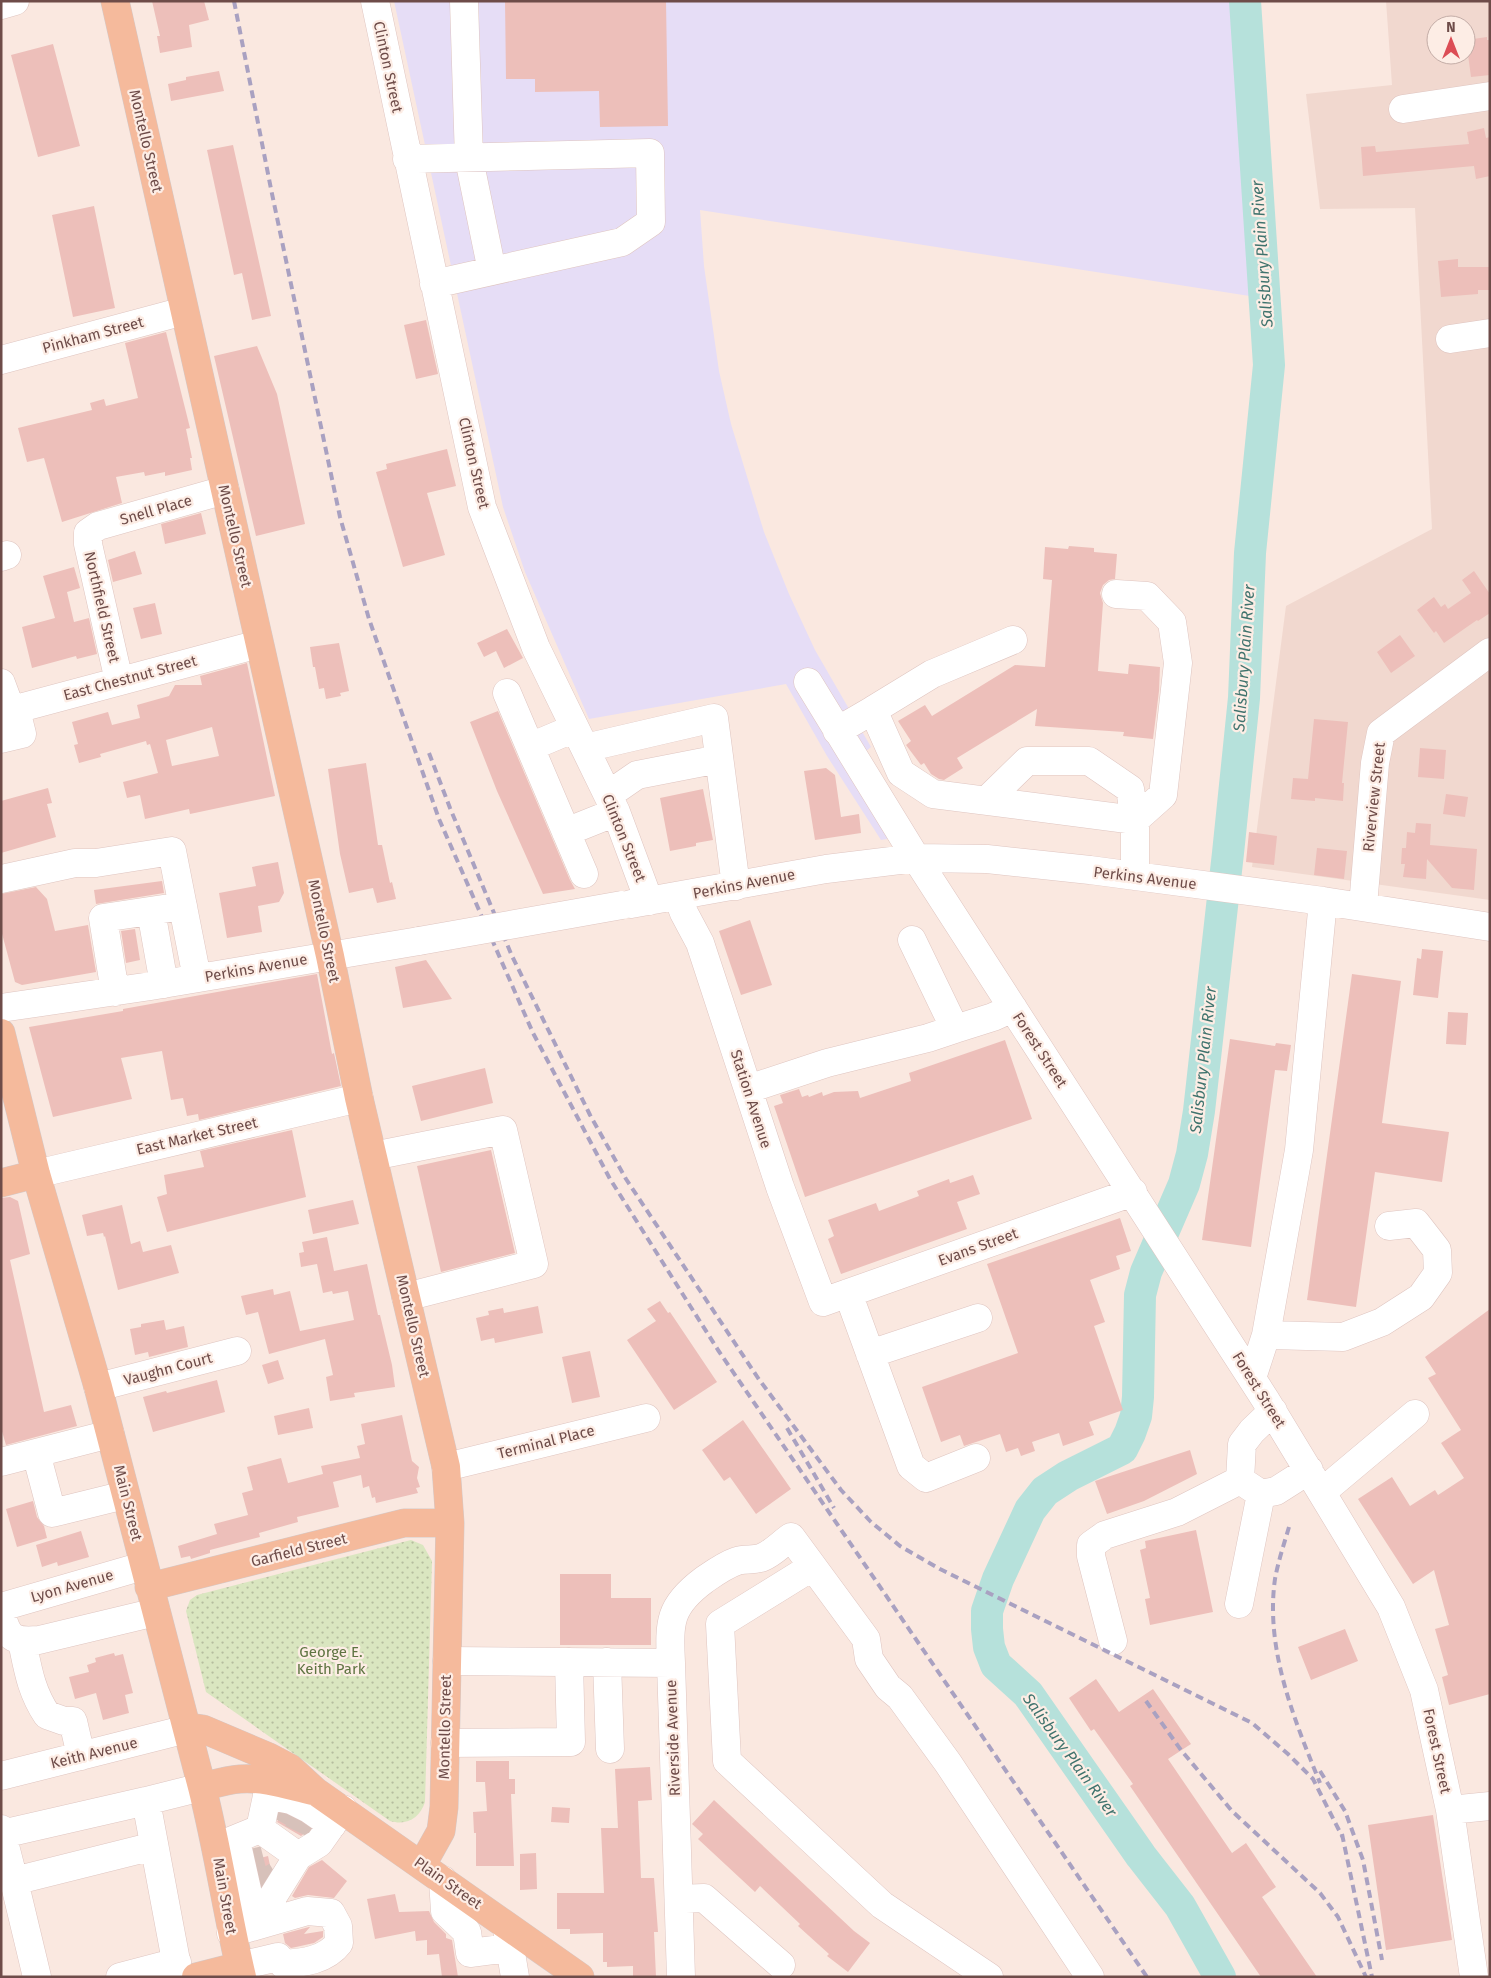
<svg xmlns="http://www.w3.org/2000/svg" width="1491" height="1978" font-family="'Fira Sans',sans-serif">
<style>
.residential{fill:#f1d8cf;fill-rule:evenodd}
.education{fill:#e6ddf6}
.park{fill:url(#park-dots)}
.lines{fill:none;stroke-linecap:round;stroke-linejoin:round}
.river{stroke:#b6e1db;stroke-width:32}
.building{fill:#edbfba;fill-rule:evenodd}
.minor-tunnel{stroke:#d7c1ba;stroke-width:28;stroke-dasharray:28 14;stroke-linecap:butt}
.minor-casing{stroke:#dfc5c0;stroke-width:29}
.major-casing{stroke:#d4c9c8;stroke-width:29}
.minor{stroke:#fff;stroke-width:28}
.major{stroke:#f5ba9c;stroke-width:28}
.rail{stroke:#a9a1c1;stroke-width:4;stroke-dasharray:8 5;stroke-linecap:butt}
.minor-bridge-casing{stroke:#dfc5c0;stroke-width:29;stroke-linecap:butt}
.minor-bridge{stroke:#fff;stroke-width:28}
.labels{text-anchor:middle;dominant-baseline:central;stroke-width:4.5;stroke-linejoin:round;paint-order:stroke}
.street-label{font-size:15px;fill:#6e4c49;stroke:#fdede5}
.park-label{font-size:15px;fill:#5f7442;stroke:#fdede5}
.water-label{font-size:16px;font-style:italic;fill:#3f736d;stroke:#fdede5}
</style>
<defs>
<pattern id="park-dots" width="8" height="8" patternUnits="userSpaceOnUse" patternTransform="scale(1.25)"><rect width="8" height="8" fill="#dae6c0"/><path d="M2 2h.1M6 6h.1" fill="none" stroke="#b5bd9e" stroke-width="1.8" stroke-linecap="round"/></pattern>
</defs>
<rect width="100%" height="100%" fill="#fae8e0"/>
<path class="residential" d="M1386,1H1490V900L1252,867L1286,606L1432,529L1415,208L1320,209L1306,94L1392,85ZM1436,25H1466V55H1436Z"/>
<path class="education" d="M394,1H1237L1256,297L700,210L704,266L719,371L731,424L764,532L789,594L815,650L871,747L865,752L918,834L881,840L827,756L786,684L589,719L525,572L503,507Z"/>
<path class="park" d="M411,1540L423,1545L432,1561L425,1802C420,1818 407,1826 390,1821L206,1692L186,1611L190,1600L197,1595Z"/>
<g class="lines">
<path class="river" d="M1220,1977L1180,1906L1141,1856L1028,1694L996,1665L989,1647L987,1629V1611L998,1579L1030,1510L1045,1491L1068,1476L1122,1449L1130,1433L1136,1416L1138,1397L1140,1295L1146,1272L1184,1184L1192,1154L1199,1111L1228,853L1244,698L1250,553L1269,365L1245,1"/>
</g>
<path class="building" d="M152,1H204L209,20L189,25L192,47L160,53L157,36H160Z
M505,1H666L668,126L600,127L599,91L535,92V79H506Z
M1487,37V40H1490V75L1471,77L1466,40Z
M53,44L80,146L38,157L11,55Z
M219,71L224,91L171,101L168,84L186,80V77Z
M1484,128L1486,138L1490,137V176L1476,179L1474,166L1363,176L1361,147L1375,146L1376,152L1469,144L1467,132Z
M233,145L271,316L252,320L242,273L234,275L207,150Z
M94,206L115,308L73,317L52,215Z
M1458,259V267H1490V290H1478V294L1441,297L1438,261Z
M426,320L438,374L416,379L404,325Z
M166,332L190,428L186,429L192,458H190L192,470L165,476V472L145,476L144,472L116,477L122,503L62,522L44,458L27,462L18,428L92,410L90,403L104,399L106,406L138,398L125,343Z
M257,346L277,394L305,524L256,536L214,356Z
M447,449L456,486L427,493L445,555L403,567L376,472L387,469L386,464Z
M201,513L206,534L165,544L161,524Z
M1069,546L1094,548V552L1117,554L1115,579L1109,580L1103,585L1100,593L1103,603L1098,671L1128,674L1129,664L1160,667L1159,691L1153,739L1123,736L1124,732L1035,726L1037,709L957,758L963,768L944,780L939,779L931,774L924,763L921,765L906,745L911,741L898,721L925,705L932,716L1015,665L1045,667L1052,580L1043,579L1045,547L1068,549Z
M135,551L142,574L113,582L108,560Z
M74,567L80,588L67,592L74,622L89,618L97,654L77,659L76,656L32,668L22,627L55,618L43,576Z
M1474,571L1490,594V613L1478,621L1477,620L1444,643L1436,631L1434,633L1417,610L1434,597L1441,607L1445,604L1448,609L1471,593L1462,580Z
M155,603L162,634L141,639L133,608Z
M507,629L523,658L504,668L496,651L484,657L477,643Z
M1400,635L1415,656L1391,673L1377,652Z
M339,643L349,691L340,693L341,696L326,699L324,688L319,689L315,667H313L310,647Z
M247,663L275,796L190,814L189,809L145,819L140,795L127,798L123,782L158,773L150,744L147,745L146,741L100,754L101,757L79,763L74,745L78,744L72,722L108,712L112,725L140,718L137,705L169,696L175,685H202L200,676ZM212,727L219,756L172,766L166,740Z
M498,711L570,880L575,889L543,894L497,791L470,722Z
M1314,719L1348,722L1342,783H1344L1343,801L1315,798V801L1291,799L1293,778L1308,779Z
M1420,748L1446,750L1444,779L1418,777Z
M366,763L378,845H382L390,883L392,882L396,899L377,903L373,888L349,893L340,854L328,769Z
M826,768L835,775L841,817L859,814L861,833L815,840L804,771Z
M48,788L52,803L47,804L56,837L1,853V801Z
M703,789L713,840L696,843V846L670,851L660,798Z
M1446,794L1468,797L1465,817L1443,814Z
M1416,823L1431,824L1430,845L1477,849L1474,890L1452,888L1427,859L1426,879L1403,877L1405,864H1401L1402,848H1406L1407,832L1415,833Z
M1249,832L1277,836L1274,865L1246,862Z
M1317,848L1347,851L1344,879L1314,875Z
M278,862L284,893L279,902L258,906L262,932L227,938L219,893L256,886L252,867Z
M162,881L164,893L96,904L94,890Z
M36,887L47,899L55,931L88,925L96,972L22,985L15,982L1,930V894Z
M750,920L772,985L741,995L719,931Z
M135,929L140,960L126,963L121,931Z
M1422,949L1443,951L1438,998L1413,995L1417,958L1421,959Z
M426,960L452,999L403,1008L395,967Z
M317,974L332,1054L334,1053L341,1086L199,1120L198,1114L187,1116L183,1098L171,1100L162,1051L121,1058L132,1099L53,1117L29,1027L123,1011V1009Z
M1352,974L1401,981L1382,1123L1449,1132L1442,1182L1375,1172L1356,1307L1307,1300Z
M1448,1012L1468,1013L1466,1045L1446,1044Z
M1230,1039L1275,1046L1276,1043L1291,1045L1287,1071L1275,1070L1251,1247L1202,1240Z
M1005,1040L1032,1119L805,1197L774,1106L783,1103L780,1095L799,1089L802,1097L808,1095L809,1097L822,1092L823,1096L834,1092L858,1091L860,1098L911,1081L909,1073Z
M485,1068L493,1103L421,1121L412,1086Z
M292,1130L306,1197L167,1232L157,1197L167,1194L164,1175L204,1167L200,1151Z
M491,1150L515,1253L441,1272L417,1166Z
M973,1175L980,1194L957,1202L967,1229L841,1274L828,1239L834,1236L828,1220L876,1203L879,1211L919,1196L917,1191L949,1179L950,1183Z
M10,1197L18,1201L30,1254L10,1260L44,1412L71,1405L77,1426L6,1445L1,1428V1198Z
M353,1200L359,1224L313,1234L308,1210Z
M122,1205L131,1244L140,1241L143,1252L171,1245L179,1273L118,1290L105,1236L104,1237L103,1233L87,1236L82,1215Z
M1120,1218L1131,1251L1116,1256L1120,1269L1090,1280L1105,1322L1094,1326L1123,1410L1089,1422L1094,1435L1063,1446L1059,1433L1032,1442L1035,1451L1021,1456L1018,1448L1006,1452L1000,1434L964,1446L960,1435L941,1442L922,1387L1018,1353L987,1264Z
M327,1237L334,1271L367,1264L378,1315H380L392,1365L395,1387L354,1393L355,1397L330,1401L326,1377L333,1375L325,1339L269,1354L258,1312L246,1315L241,1296L273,1289L274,1295L290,1291L300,1331L354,1320L348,1291L333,1294L332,1291L323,1293L317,1264L301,1267L299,1253L304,1252L302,1242Z
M660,1301L668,1313L670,1312L717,1382L674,1410L627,1340L656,1321L647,1309Z
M538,1306L543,1333L495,1343L494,1338L481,1341L476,1318L489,1315L488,1311L503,1308L504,1313Z
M1490,1309V1694L1449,1705L1442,1677L1448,1675L1435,1629L1449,1625L1434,1570L1413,1584L1358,1499L1392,1477L1410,1506L1435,1490L1438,1495L1464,1478L1441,1443L1461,1430L1428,1378L1436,1374L1425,1357Z
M164,1320L166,1330L184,1326L188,1347L149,1357L148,1352L135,1355L130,1329L141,1327V1324Z
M590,1351L600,1397L572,1403L562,1357Z
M278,1360L284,1379L268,1384L262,1365Z
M217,1380L225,1412L153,1432L143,1397L166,1391L167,1393Z
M309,1408L313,1428L278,1435L274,1416Z
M402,1415L412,1461L419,1467L417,1478L420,1487L416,1488L418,1493L376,1503L375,1497L372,1498L369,1486L363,1488L361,1475L333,1482L339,1507L297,1517L298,1522L259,1533L260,1537L210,1550V1553L191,1559L190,1556L181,1558L178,1546L217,1534L214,1524L248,1515L242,1493L253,1490L247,1467L281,1458L288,1483L323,1474L321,1466L360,1458L357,1446L365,1444L361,1424Z
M743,1420L791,1489L756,1514L730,1477L724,1481L702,1450Z
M1190,1450L1197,1474L1144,1501L1107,1514L1095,1481Z
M33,1501L37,1517L44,1526L47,1538L17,1547L6,1509Z
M1196,1530L1213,1612L1150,1625L1145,1599L1150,1598L1140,1550L1146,1548L1145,1541Z
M81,1531L89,1557L58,1566L57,1562L42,1567L36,1545Z
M560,1574H611V1598H651V1645H560Z
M1345,1629L1358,1661L1311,1680L1298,1647Z
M114,1653L115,1656L123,1654L133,1693L125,1695L129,1713L103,1720L96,1693L75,1699L69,1677L89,1672L87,1665L96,1662L95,1658Z
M1096,1679L1119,1712L1153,1689L1191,1744L1168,1759L1232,1853L1246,1843L1276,1887L1262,1897L1317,1977H1261L1130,1786L1133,1784L1094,1729L1091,1731L1069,1698Z
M476,1761H509V1779H515V1794H511L514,1866H476V1833H474L473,1812L487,1811L485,1782H476Z
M650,1767L652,1800L638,1801L641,1878H654L658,1932H654L656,1977H633V1966L607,1967V1962H603V1933L570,1934V1929H557V1893H604L601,1828H618L615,1769Z
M714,1800L854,1931L870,1943L848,1972L827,1956L829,1954L798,1926L800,1924L760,1886L755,1892L698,1839L703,1834L692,1824Z
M552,1807L570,1808L569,1823L551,1822Z
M282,1814L301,1822L310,1829L301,1836L277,1822Z
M1433,1815L1452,1940L1386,1950L1368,1825Z
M536,1853L537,1889L520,1890V1854Z
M268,1856L271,1870L262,1884L256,1859Z
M322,1860L347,1881L334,1898L308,1895L295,1898L292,1896L309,1867Z
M395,1894L399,1912L429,1911L434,1922L446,1934V1938L452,1940L458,1977H442L439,1954L427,1955V1940L416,1941L415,1931L375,1939L367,1899Z
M309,1927H310L304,1934L323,1931V1937L314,1943L296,1947L291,1948L285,1943L283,1934Z"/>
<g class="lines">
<path class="minor-tunnel" d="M279,1821L288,1805
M298,1832L306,1815
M244,1865L264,1860
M251,1886L270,1880L292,1866"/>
<g class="minor-casing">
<path id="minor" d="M375,1L482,507L536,648L616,812L649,901
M464,1L469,159L492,271
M1,5L15,1
M1403,109L1490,96
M407,159L650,153L651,222L622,242L434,284
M1450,339L1490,333
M1,360L184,311
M1,557L7,555
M119,681L88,544V533L98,526L225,490
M808,682L916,858L1265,1399L1391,1607L1424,1690L1450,1810L1474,1977
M1,683L11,710L19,722L22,734L1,739
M507,693L584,874
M873,710L932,674L1013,640
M1,713L259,644
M837,731L873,710L901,773L933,794L1135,820L1163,795L1178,663L1172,622L1147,596L1116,594
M530,747L575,728
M585,748L714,718L736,886
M608,795L637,775L719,759
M987,800L1027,761H1089L1130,789L1135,820V876
M566,832L616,812
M1,879L75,863H96L172,851L197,978
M678,897L684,913L700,943L780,1187L823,1302L1133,1192
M631,904L826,869L916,858L987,859L1090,870L1323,901L1490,927
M1363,906L1375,763L1381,733L1490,652
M151,911L164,984
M115,992L103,918L183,906
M1,1008L151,986L419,941
M955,1029L993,1017L1013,1008
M748,1089L827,1063L928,1038L955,1029L912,940
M373,1156L503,1130L534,1264L406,1297
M36,1174L359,1098
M848,1293L911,1466L926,1478L976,1458
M1266,1335L1343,1337L1382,1322L1421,1297L1438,1273L1437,1250L1416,1223L1389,1226
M870,1354L978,1318
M1252,1378L1266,1335L1299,1150L1323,901
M98,1387L237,1351
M1273,1411L1252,1431L1242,1444L1240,1480L1261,1494L1276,1491L1309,1470
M110,1434L36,1453L52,1513L125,1495
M1,1462L36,1453
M446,1467L646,1418
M1322,1492L1415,1414
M812,1567L720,1624L727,1761L882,1905L989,1977
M1239,1604L1261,1494
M1,1607L143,1566
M1,1611C7,1638 12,1642 39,1640L156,1612
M22,1641C28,1670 31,1691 47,1715L64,1721H73L81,1756
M1113,1641L1091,1556V1545L1105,1535L1177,1512L1240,1480
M447,1661L671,1663L681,1977
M607,1662L610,1749
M671,1663C669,1622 669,1606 704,1580C714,1573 725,1565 737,1561C745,1558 755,1561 763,1557C773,1553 782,1543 791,1537L866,1639L869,1659L888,1687L900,1697L948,1763L1090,1977
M445,1743L571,1742L569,1662
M1,1776L187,1729
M267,1795L291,1800L309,1809L332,1825
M1450,1810L1490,1806
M1,1829L2,1834L146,1801
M260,1829L298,1856L319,1843L343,1809
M2,1834L14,1881L154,1846
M236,1840L252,1912
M216,1847L260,1829L270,1782
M443,1880L445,1911L467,1932L470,1953L510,1948
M14,1881L37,1977
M679,1899L704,1898L781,1965
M235,1916L265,1909L298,1856
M507,1929L515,1977
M231,1933L307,1911L331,1913L338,1926L339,1943C326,1960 303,1963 283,1964L278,1957L239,1966
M120,1977L177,1962
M179,1977L146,1801L202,1787"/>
</g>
<g class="major-casing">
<path id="major" d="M115,1L330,956L359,1098L446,1467L450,1523L444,1807L441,1831L422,1865
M1,1033L36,1174L98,1387L202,1787C218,1850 227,1914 242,1977
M1,1183L36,1174
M149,1587L404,1523H450
M187,1729L196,1728L203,1729L269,1757L290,1768L315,1791L580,1977
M202,1787C214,1784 227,1780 240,1779C265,1777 290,1786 313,1791
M196,1977L239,1966"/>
</g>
<use href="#minor" class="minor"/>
<use href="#major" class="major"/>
<path class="rail" d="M234,1L271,189L340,517L369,619L439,819L533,1033L610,1179L718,1350L1147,1977
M429,753L450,808L512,956L590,1115L626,1179L758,1378L841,1490L871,1522L900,1546L940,1569L1252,1723L1288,1754L1313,1779L1343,1838
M787,1428L834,1508
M1289,1527C1284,1544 1278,1562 1275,1579C1265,1649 1294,1719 1320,1783
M1146,1701L1181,1750L1232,1811L1320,1893L1338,1917L1366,1977
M1320,1771L1345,1811L1363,1860L1382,1960
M1342,1834L1372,1977"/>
<g class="minor-bridge-casing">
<path id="minor-bridge" d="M419,941L622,905"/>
</g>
<use href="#minor-bridge" class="minor-bridge"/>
</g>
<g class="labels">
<g class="street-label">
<text transform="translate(388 67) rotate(78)">Clinton Street</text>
<text transform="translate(146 141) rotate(77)">Montello Street</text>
<text transform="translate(93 335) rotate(-15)">Pinkham Street</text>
<text transform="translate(474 463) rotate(77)">Clinton Street</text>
<text transform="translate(156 510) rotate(-16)">Snell Place</text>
<text transform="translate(235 536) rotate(77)">Montello Street</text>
<text transform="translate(102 607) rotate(77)">Northfield Street</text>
<text transform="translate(130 678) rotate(-15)">East Chestnut Street</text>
<text transform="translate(1374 797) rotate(-84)">Riverview Street</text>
<text transform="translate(624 838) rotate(68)">Clinton Street</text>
<text transform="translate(1145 878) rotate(7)">Perkins Avenue</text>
<text transform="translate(744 884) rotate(-11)">Perkins Avenue</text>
<text transform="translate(324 931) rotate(78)">Montello Street</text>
<text transform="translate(256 968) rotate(-10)">Perkins Avenue</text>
<text transform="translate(1040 1050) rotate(57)">Forest Street</text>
<text transform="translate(751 1099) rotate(72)">Station Avenue</text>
<text transform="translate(197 1136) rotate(-13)">East Market Street</text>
<text transform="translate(978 1247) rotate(-20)">Evans Street</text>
<text transform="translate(413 1326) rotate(77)">Montello Street</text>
<text transform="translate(168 1369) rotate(-15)">Vaughn Court</text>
<text transform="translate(1259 1390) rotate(58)">Forest Street</text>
<text transform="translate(546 1442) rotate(-14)">Terminal Place</text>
<text transform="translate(128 1503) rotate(76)">Main Street</text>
<text transform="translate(299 1550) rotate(-14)">Garfield Street</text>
<text transform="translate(72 1586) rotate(-16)">Lyon Avenue</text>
<text transform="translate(445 1727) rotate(-89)">Montello Street</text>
<text transform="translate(673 1738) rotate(-92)">Riverside Avenue</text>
<text transform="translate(1437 1751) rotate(78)">Forest Street</text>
<text transform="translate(94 1753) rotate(-14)">Keith Avenue</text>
<text transform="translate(448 1883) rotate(35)">Plain Street</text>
<text transform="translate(225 1896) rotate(80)">Main Street</text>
</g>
<g class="park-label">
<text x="331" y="1652">George E.<tspan x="331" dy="17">Keith Park</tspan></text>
</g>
<g class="water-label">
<text transform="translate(1262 254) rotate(-94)">Salisbury Plain River</text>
<text transform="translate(1244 658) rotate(-86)">Salisbury Plain River</text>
<text transform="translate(1203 1060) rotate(-84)">Salisbury Plain River</text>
<text transform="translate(1070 1755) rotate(54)">Salisbury Plain River</text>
</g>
</g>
<rect width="1491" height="1978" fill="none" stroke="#6e4c49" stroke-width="5"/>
<g transform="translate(1451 40)"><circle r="24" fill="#fdede5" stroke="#c4ada7"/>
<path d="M0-4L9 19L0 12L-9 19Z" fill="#dc4d55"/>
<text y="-8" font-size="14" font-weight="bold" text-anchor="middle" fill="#6e4c49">N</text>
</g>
</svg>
